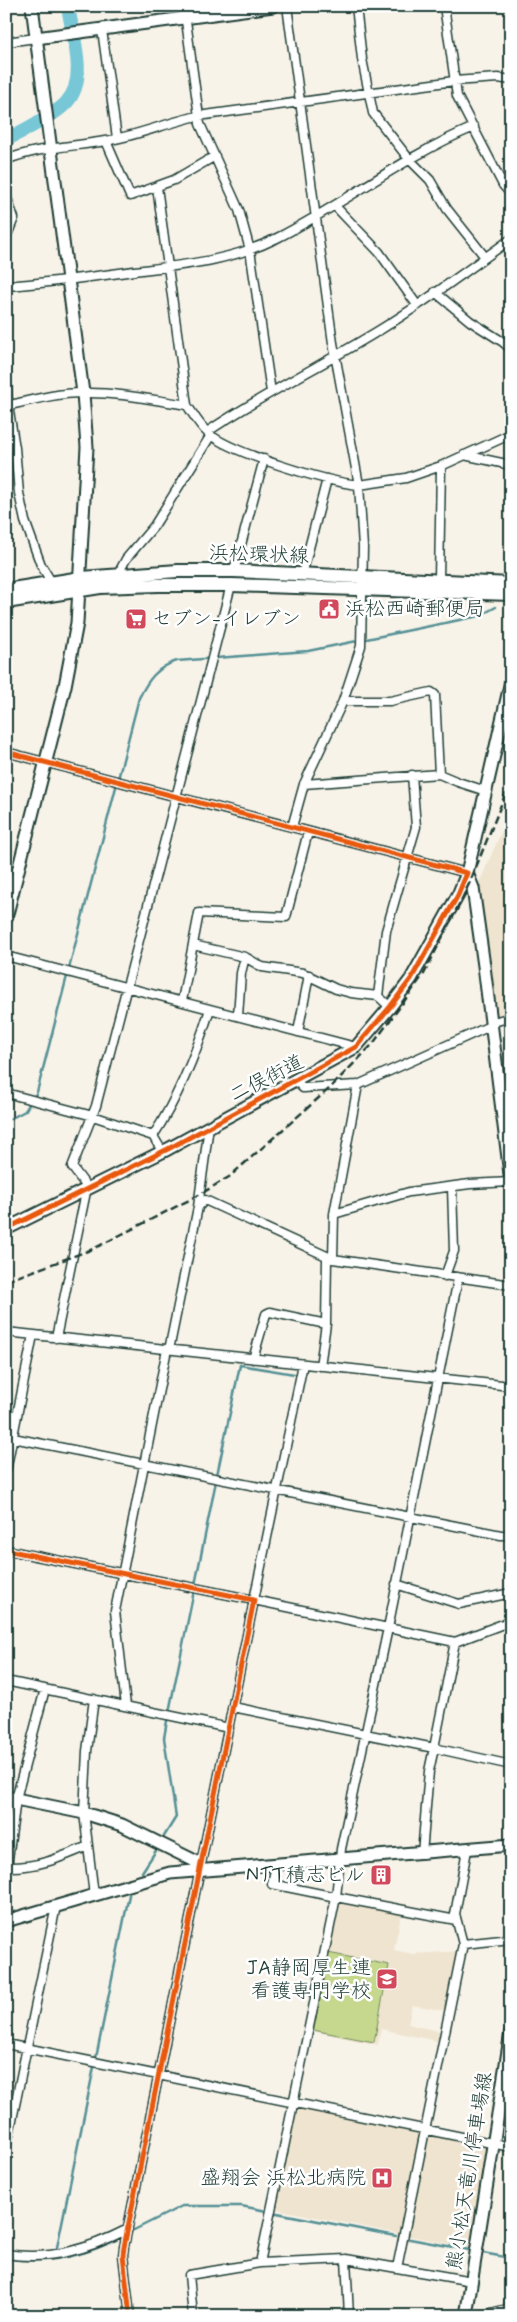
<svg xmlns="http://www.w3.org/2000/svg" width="517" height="2322" font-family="Mynerve,'Klee One',sans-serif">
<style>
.built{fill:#efe4cf}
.green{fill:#c5d88d;stroke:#728a60}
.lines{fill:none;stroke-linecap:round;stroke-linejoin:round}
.stream{stroke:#549095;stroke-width:2.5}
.river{stroke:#78c7d6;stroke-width:14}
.street-casing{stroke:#1f3d34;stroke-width:11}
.secondary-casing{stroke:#1f3d34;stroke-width:15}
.primary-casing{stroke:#1f3d34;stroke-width:16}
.street{stroke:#fff;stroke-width:8}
.secondary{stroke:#fff;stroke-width:11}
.primary{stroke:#fff;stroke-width:12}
.rail{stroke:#1f3d34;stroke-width:2.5;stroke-dasharray:8 4;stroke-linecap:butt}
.cycleway-casing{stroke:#fff;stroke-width:8}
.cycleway{stroke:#e8590c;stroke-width:5}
.labels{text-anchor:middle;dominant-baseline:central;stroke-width:5;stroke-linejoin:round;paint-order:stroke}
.street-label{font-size:20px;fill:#1f3d34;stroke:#fff}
.poi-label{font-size:20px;fill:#1f3d34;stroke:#fff;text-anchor:end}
</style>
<rect width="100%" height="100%" fill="#f8f3e9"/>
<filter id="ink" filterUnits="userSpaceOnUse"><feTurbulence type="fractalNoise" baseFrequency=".02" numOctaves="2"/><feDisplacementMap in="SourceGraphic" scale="10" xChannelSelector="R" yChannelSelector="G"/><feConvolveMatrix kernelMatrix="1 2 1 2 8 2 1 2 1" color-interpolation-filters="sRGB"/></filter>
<g filter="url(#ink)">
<path class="built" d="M502,830H511V1012L497,1015L494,1012L475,882L480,881Z
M338,1899L402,1911L394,1950L413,1954L459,1951L446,2011L412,2005L408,2024L443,2032L441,2042L381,2029L378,2045L312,2031Z
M296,2108L488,2147L469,2248L276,2209Z"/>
<path class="green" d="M328,1953L389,1965L374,2042L313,2030Z"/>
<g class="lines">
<path class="stream" d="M6,1121L25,1111L37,1092L139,698C148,680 157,667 177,661L308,651L479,616L496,607
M217,1475L240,1365L294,1374
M195,1585L216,1481
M169,1712L194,1591
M163,1838L176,1817L164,1738L167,1721
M142,1872L157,1849
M96,2058L130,1890
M134,2230L182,2206H241L396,2236
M410,2239L469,2250
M56,2252L94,2067
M483,2253L510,2258
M6,2258C45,2265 85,2256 120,2238
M504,2307L511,2254
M503,2316V2314"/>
<path class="river" d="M6,140C22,131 54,116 66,103C89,79 72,36 68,6"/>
<g class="street-casing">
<path id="street" d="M184,6L200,124L239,210L250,250L271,392
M287,6L333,343L359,485L406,478L441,466L511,434
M356,6L362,59L373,113L409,159L430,180L447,209L485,257
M444,6L457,96L503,185L511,194
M102,30L117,138
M6,42L36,38
M106,141L130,196L174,180L215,156
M6,160C38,147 71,147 105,141C136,136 166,123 198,116L454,81L498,78L511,80
M503,185L511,173
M157,187L187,405
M6,195L14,218L6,238
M335,206L379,252L417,305
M6,286C49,283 91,277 134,271C183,265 232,261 277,238C344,204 404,156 474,127
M435,292L470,321L503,342L511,349
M6,365L8,405L15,448L19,493L25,521L41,565L52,583
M6,406C32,400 57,393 83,393C118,392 153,400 187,405C193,414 199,425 208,433C231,453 327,482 359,485L363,547L361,646L343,701L304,784L292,827
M207,432C263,394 325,364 383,328C427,301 469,269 511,239
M464,455L511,465
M234,571L264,459
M302,575L327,479
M117,576L126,559L154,526L211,435
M439,580L441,466
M343,701H390L431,692L435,695L439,774
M6,752L467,873
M304,784L439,774L458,782L486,791
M193,945L245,957L262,967L303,973L336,989L351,993L378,996L390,1007
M6,956L356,1047
M378,996L386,931L416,827L412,775
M182,1001L199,913L286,917L308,832
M238,1016L241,973L245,957
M490,1023L511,1017
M298,1032L309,975
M296,1081L303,1088L358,1085
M6,1093L93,1116L153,1136L162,1151
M153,1136C179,1096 196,1054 210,1009
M198,1207L209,1126
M334,1214L409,1192L470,1184L511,1182
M333,1259L511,1285
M445,1276L454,1251L452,1187
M458,1279L388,1628L455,1642L511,1621
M6,1332L511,1386
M56,1338L87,1187L72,1167L96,1106L231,585
M169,1350L198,1207L205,1200L333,1259L334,1214L358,1085L490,1026
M253,1359L266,1314L270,1312L326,1324
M320,1366L326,1324L327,1258
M13,1438L501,1535H511
M6,1471L33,1335
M6,1550L254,1600L124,2247L123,2255L130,2316
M396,1584L459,1604L511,1593
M455,1642L434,1748L511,1765
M6,1681L229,1728
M126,1706L115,1611L167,1349
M233,1707L434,1748L429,1771L422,1854
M467,1850L455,1914L463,1944L397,2268L472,2281
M276,1865L272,1884L336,1897L341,1849L388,1628L254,1600L303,1364
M6,1867C37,1868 60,1858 88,1846
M7,1867L16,1799L45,1689
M94,1895L84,1813L87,1751L94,1699
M463,1944L511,1939
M6,2044L511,2147
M6,2149L56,1906
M6,2254C50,2261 89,2249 128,2229
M346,2259L349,2316
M260,2263L336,1897L456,1920
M193,2316L189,2275L260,2263L346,2259L397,2268
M479,2316L511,2308"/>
</g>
<g class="secondary-casing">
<path id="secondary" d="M36,38L273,6
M511,681L467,873L473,888L484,966L511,1182
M6,918L65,686L77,623L87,447L83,393L32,6
M6,1229L168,1149L356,1047L390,1007L411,979L458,895L467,873
M6,1797L84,1813L122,1825L195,1861L201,1869
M6,1921L170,1873L511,1845
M466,2316L511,2032"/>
</g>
<g class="primary-casing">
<path id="primary" d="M6,590L81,578L178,571H234L511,584
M6,602L100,587L158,585H231L511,594"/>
</g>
<use href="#street" class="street"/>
<use href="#secondary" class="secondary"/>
<use href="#primary" class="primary"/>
<path class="rail" d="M6,1281L93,1249L197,1196L229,1177L330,1088L372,1045L424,974L470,882L511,780"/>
<g class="cycleway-casing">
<path id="cycleway" d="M6,752L467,873L458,895L411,979L390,1007L356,1047L168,1149L6,1229
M6,1550L254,1600L124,2247L123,2255L130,2316"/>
</g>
<use href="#cycleway" class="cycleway"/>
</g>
</g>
<defs>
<g id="civic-square" transform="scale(1.125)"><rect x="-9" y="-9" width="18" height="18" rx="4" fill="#d1495b" stroke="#fff"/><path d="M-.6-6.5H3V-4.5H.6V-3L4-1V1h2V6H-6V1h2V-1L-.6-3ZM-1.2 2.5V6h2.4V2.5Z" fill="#fff"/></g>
<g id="supermarket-square" transform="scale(1.125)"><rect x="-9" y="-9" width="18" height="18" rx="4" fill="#d1495b" stroke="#fff"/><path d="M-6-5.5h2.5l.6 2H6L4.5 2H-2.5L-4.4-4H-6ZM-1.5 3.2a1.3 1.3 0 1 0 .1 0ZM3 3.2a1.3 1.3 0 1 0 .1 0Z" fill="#fff"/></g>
<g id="building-square" transform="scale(1.125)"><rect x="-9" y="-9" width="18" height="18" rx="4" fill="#d1495b" stroke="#fff"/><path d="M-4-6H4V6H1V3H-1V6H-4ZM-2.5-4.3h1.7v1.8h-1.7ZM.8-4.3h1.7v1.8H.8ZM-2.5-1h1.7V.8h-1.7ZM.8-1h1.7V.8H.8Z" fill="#fff"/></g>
<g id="university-square" transform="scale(1.125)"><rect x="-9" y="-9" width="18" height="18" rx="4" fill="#d1495b" stroke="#fff"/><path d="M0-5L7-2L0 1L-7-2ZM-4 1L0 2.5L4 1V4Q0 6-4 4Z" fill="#fff"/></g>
<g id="hospital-square" transform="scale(1.125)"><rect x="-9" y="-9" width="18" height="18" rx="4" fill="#d1495b" stroke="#fff"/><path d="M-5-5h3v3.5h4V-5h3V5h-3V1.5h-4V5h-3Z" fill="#fff"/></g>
</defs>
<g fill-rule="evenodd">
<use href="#civic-square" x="329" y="609"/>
<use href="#supermarket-square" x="136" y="619"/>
<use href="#building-square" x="381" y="1875"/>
<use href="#university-square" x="387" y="1979"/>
<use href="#hospital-square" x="382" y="2178"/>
</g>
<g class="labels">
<g class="street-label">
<text transform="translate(259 555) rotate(2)">浜松環状線</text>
<text transform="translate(267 1079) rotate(-27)">二俣街道</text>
<text transform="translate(470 2171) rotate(-81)">熊小松天竜川停車場線</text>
</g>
<g class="poi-label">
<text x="345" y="609" text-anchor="start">浜松西崎郵便局</text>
<text x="152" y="619" text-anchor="start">セブン-イレブン</text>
<text x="365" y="1875">NTT積志ビル</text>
<text x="371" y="1968">JA静岡厚生連<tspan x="371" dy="23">看護専門学校</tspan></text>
<text x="366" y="2178">盛翔会 浜松北病院</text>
</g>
</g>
<rect width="517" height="2322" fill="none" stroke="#fff" stroke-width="25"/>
<rect x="12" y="12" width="492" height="2297" fill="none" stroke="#1f3d34" stroke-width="2" filter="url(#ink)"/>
</svg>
